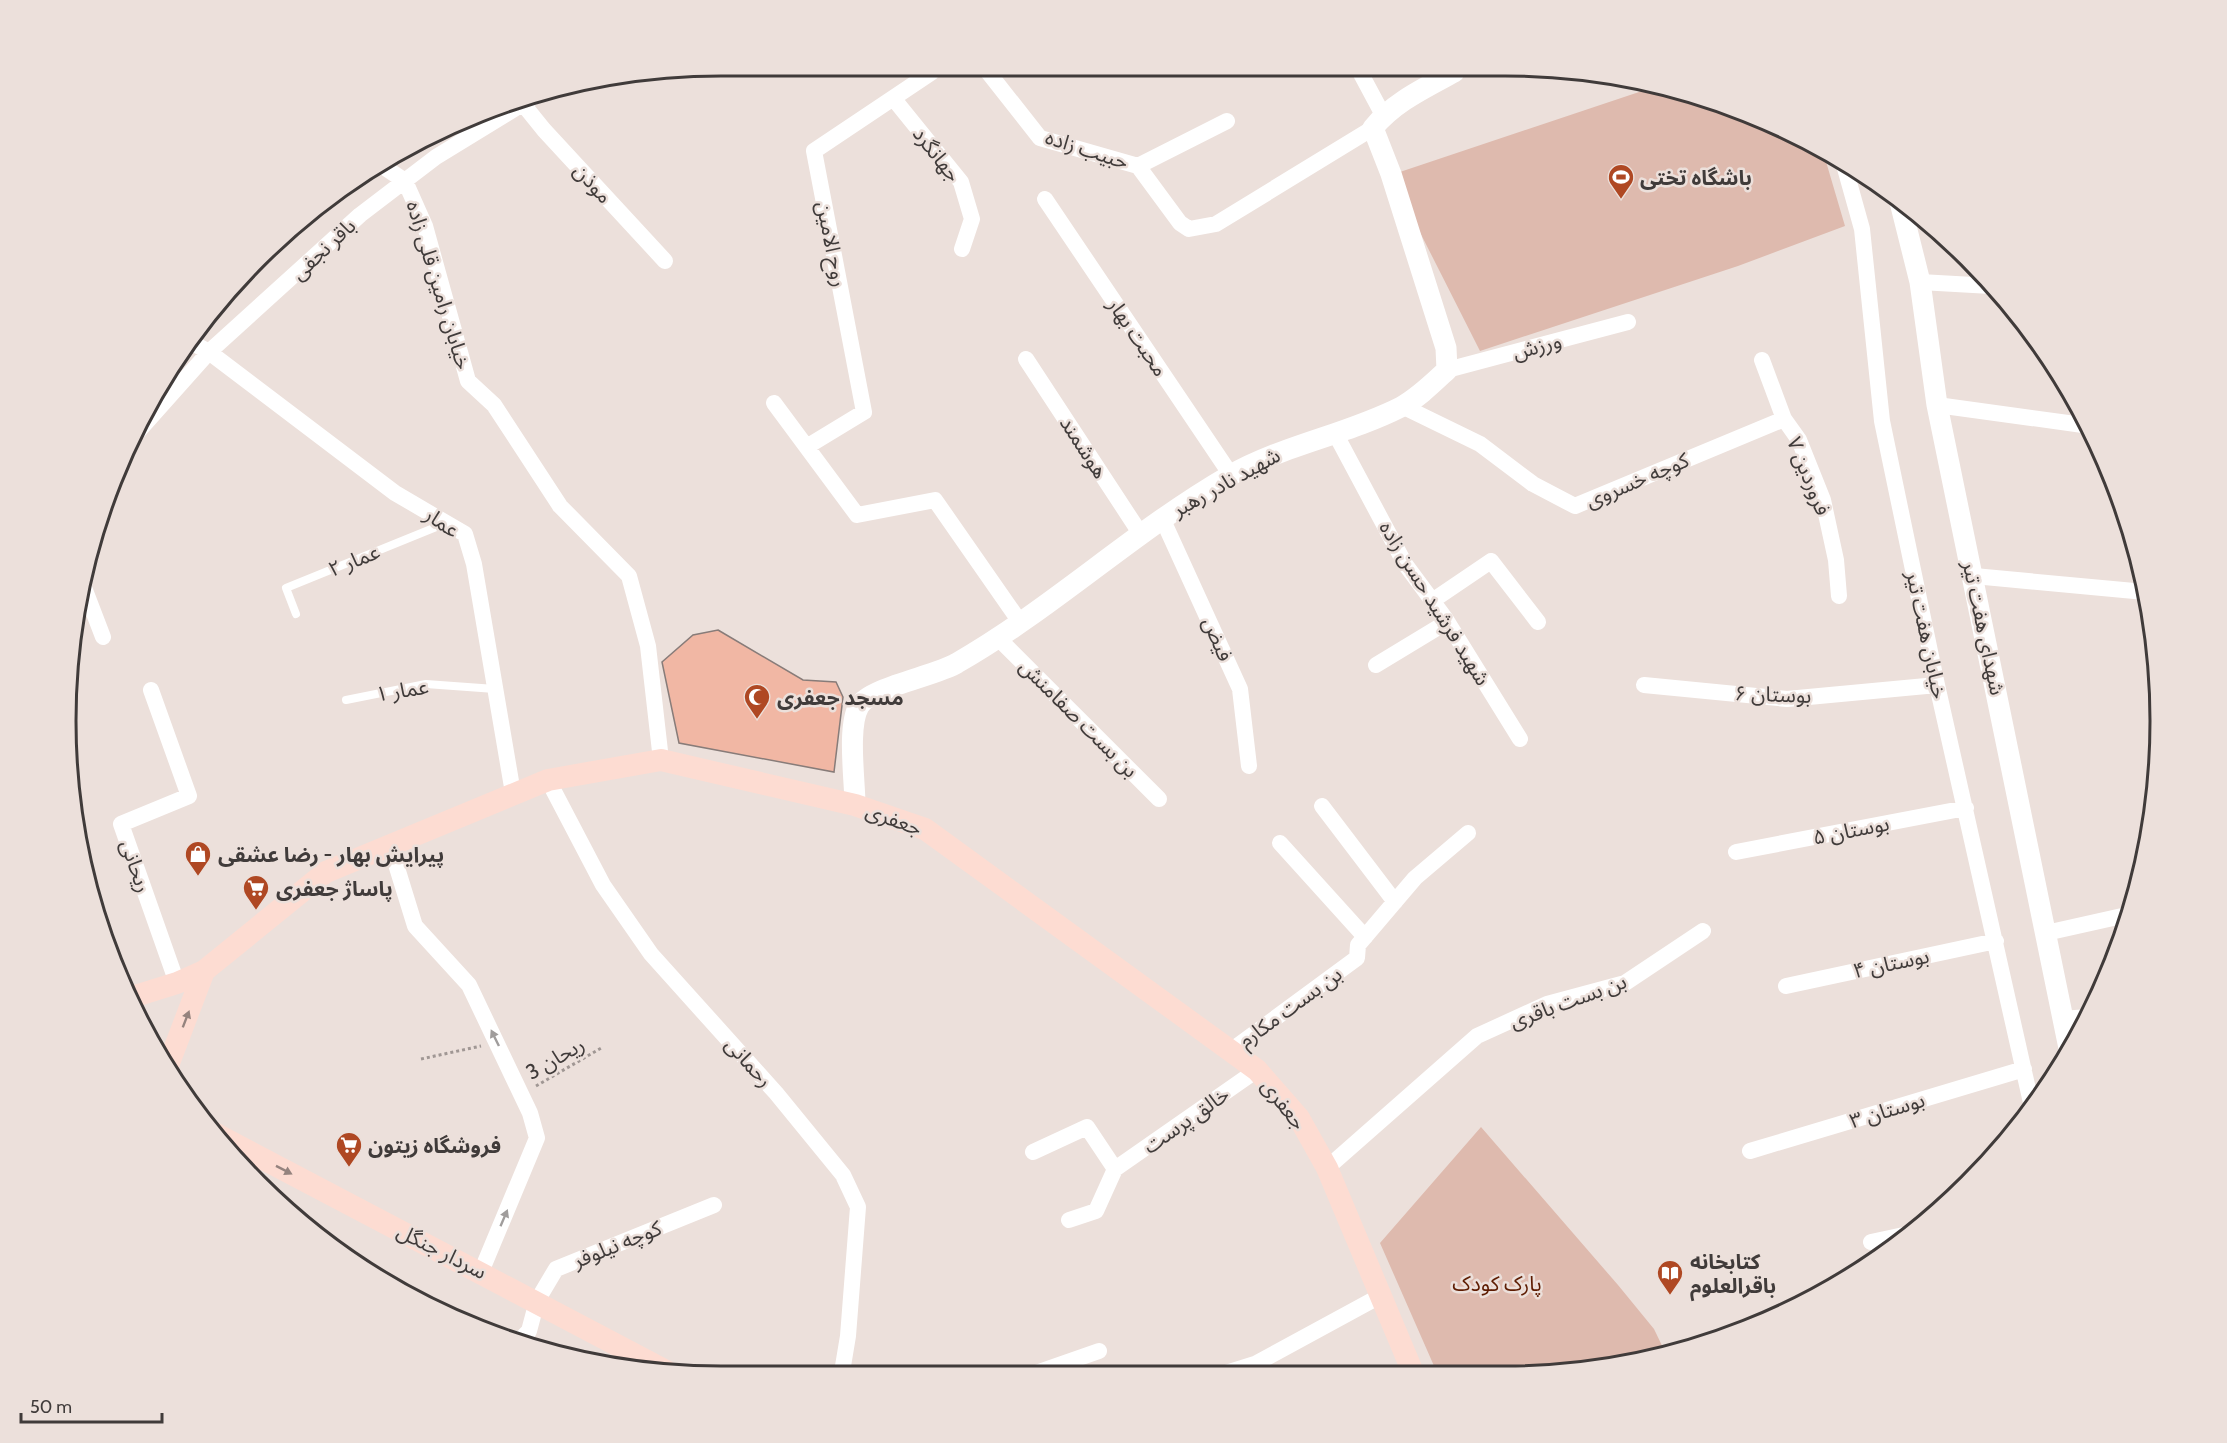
<svg xmlns="http://www.w3.org/2000/svg" width="2227" height="1443" font-family="Cabin,'Noto Sans Arabic',sans-serif">
<style>
.green{fill:#debaae}
.building{fill:#f1b7a4;stroke:#887c79;stroke-width:1.5}
.lines{fill:none;stroke-linecap:round;stroke-linejoin:round}
.path{stroke:#a09794;stroke-width:3;stroke-dasharray:3 3;stroke-linecap:butt}
.service{stroke:#fff;stroke-width:8}
.minor{stroke:#fff;stroke-width:16}
.tertiary{stroke:#fff;stroke-width:21}
.secondary{stroke:#fddcd2;stroke-width:22}
.oneway{fill:#95837e}
.oneway2{fill:#a09d9c}
.labels{text-anchor:middle;dominant-baseline:central;stroke-width:5;stroke-linejoin:round;paint-order:stroke}
.street-label{font-size:21px;fill:#403b3a;stroke:#ece0db}
.poi-label{font-size:21px;font-weight:bold;fill:#403b3a;stroke:#ece0db;text-anchor:start}
.park-label{font-size:21px;fill:#5e1c02;stroke:#ece0db}
.rim{fill:none;stroke:#403b3a;stroke-width:3}
</style>
<rect width="100%" height="100%" fill="#ece0db"/>
<path class="green" d="M1651,88L1757,116L1822,148L1845,226L1738,266L1480,351L1391,175Z
M1481,1127L1618,1285L1654,1329L1667,1356L1548,1376L1438,1375L1380,1243Z"/>
<path class="building" d="M718,630L803,680L836,682L843,697L834,772L679,743L662,662L693,635Z"/>
<g class="lines">
<path class="path" d="M421,1059L481,1046
M536,1086L603,1047"/>
<path class="service" d="M296,614L286,588L446,523
M346,700L426,684L495,689"/>
<path class="minor" d="M988,72L1040,138L1138,166L1180,223L1189,229L1216,224L1373,128
M1360,72L1383,115
M893,98L961,182L972,219L962,249
M523,104L544,130L665,261
M1843,161L1862,229L1882,421L1937,685L2032,1107
M381,165L405,181L425,226L468,381L494,405L560,506L629,576L648,646L661,760
M1138,166L1227,121
M1045,199L1231,475
M1920,282L1991,286
M189,341L209,352L395,493L465,534L474,564L513,793
M1026,359L1142,536
M1762,360L1784,419L1799,440L1823,500L1836,560L1839,596
M1447,370L1628,322
M774,403L857,515L935,500L1020,622
M1937,405L2090,426
M1402,406L1480,444L1533,484L1575,506L1784,419
M1335,433L1405,564L1445,618L1520,739
M135,435L209,352L360,215L436,157L537,95
M808,446L864,412L814,151L932,72
M1162,518L1240,689L1249,766
M1974,576L2145,592
M85,590L103,637
M998,638L1159,799
M1376,665L1447,622L1432,601L1491,561L1538,622
M1644,685L1787,699L1937,685
M151,690L189,796L121,824L177,983
M548,780L603,885L651,954L776,1093L843,1175L858,1207L848,1336L842,1372
M1322,806L1395,902
M1280,843L1365,937
M390,845L415,926L469,985L530,1113L537,1138L481,1272
M1736,852L1966,808
M2046,933L2131,914
M1786,986L1996,941
M2062,1019L2088,1017
M1232,1050L1357,958L1358,945L1415,878L1468,833
M1750,1151L2024,1069
M1033,1152L1087,1127L1115,1169L1096,1211L1069,1220
M1327,1168L1477,1036L1547,1004L1625,983L1703,931
M1115,1169L1257,1070
M1871,1242L1913,1233
M520,1340L529,1331L537,1301L556,1269L714,1205
M1036,1373L1099,1351
M1223,1374L1255,1364L1382,1295"/>
<path class="tertiary" d="M1900,202L1920,282L1937,405L2070,1053
M855,805C855,781 847,726 859,706C870,687 936,676 957,663C1053,608 1134,531 1229,476C1283,445 1346,435 1401,407C1418,398 1433,383 1447,370L1446,348L1391,174L1373,128C1394,102 1425,88 1454,72"/>
<path class="secondary" d="M132,997L177,983L204,971L326,872L548,780L661,760L855,805L925,829L1257,1070L1299,1118L1327,1168L1414,1375
M167,1068L204,971
M214,1133L668,1372"/>
</g>
<defs><path id="oneway-solid" d="M-6-.8H1V-3.2L6.5 0L1 3.2V.8H-6Z" transform="scale(1.5)"/></defs>
<g class="oneway">
<use href="#oneway-solid" transform="translate(186 1019) rotate(-69)"/>
<use href="#oneway-solid" transform="translate(284 1170) rotate(27)"/>
</g>
<g class="oneway2">
<use href="#oneway-solid" transform="translate(495 1038) rotate(-116)"/>
<use href="#oneway-solid" transform="translate(504 1218) rotate(-67)"/>
</g>
<defs>
<g id="stadium-pin" transform="scale(1.35)"><path d="M0 17L-7.5 6A9.5 9.5 0 1 1 7.5 6Z" fill="#af4823" stroke="#ece0db"/><path d="M0-5a6.5 5 0 1 0 0 10a6.5 5 0 1 0 0-10ZM-3.5-1.8h7v3.6h-7Z" fill="#fff"/></g>
<g id="mosque-pin" transform="scale(1.35)"><path d="M0 17L-7.5 6A9.5 9.5 0 1 1 7.5 6Z" fill="#af4823" stroke="#ece0db"/><path d="M3.5-4.9A6 6 0 1 0 3.5 4.9A5 5 0 1 1 3.5-4.9Z" fill="#fff"/></g>
<g id="shop-pin" transform="scale(1.35)"><path d="M0 17L-7.5 6A9.5 9.5 0 1 1 7.5 6Z" fill="#af4823" stroke="#ece0db"/><path d="M-5-2.5h2.3a2.7 3.5 0 0 1 5.4 0H5L5.5 6h-11ZM-1.5-2.5h3a1.5 2.3 0 0 0-3 0Z" fill="#fff"/></g>
<g id="supermarket-pin" transform="scale(1.35)"><path d="M0 17L-7.5 6A9.5 9.5 0 1 1 7.5 6Z" fill="#af4823" stroke="#ece0db"/><path d="M-6-5.5h2.5l.6 2H6L4.5 2H-2.5L-4.4-4H-6ZM-1.5 3.2a1.3 1.3 0 1 0 .1 0ZM3 3.2a1.3 1.3 0 1 0 .1 0Z" fill="#fff"/></g>
<g id="library-pin" transform="scale(1.35)"><path d="M0 17L-7.5 6A9.5 9.5 0 1 1 7.5 6Z" fill="#af4823" stroke="#ece0db"/><path d="M-6-4Q-3-5.5-.7-3.5V5Q-3 3-6 4ZM6-4Q3-5.5 .7-3.5V5Q3 3 6 4Z" fill="#fff"/></g>
</defs>
<g fill-rule="evenodd">
<use href="#stadium-pin" x="1621" y="177"/>
<use href="#mosque-pin" x="757" y="697"/>
<use href="#shop-pin" x="198" y="854"/>
<use href="#supermarket-pin" x="256" y="888"/>
<use href="#supermarket-pin" x="349" y="1145"/>
<use href="#library-pin" x="1670" y="1273"/>
</g>
<g class="labels">
<g class="street-label">
<text transform="translate(1087 149) rotate(18)">حبیب زاده</text>
<text transform="translate(937 154) rotate(52)">جهانگرد</text>
<text transform="translate(593 183) rotate(48)">موذن</text>
<text transform="translate(832 244) rotate(79)">روح الامین</text>
<text transform="translate(323 249) rotate(-43)">باقر نجفی</text>
<text transform="translate(439 285) rotate(73)">خیابان رامین قلی زاده</text>
<text transform="translate(1138 337) rotate(56)">محبت بهار</text>
<text transform="translate(1537 346) rotate(-15)">ورزش</text>
<text transform="translate(1084 447) rotate(57)">هوشمند</text>
<text transform="translate(1809 476) rotate(68)">فروردین ۷</text>
<text transform="translate(1637 480) rotate(-23)">کوچه خسروی</text>
<text transform="translate(1226 482) rotate(-29)">شهید نادر رهبر</text>
<text transform="translate(442 522) rotate(34)">عمار</text>
<text transform="translate(354 560) rotate(-22)">عمار ۲</text>
<text transform="translate(1435 603) rotate(58)">شهید فرشید حسن زاده</text>
<text transform="translate(1984 628) rotate(78)">شهدای هفت تیر</text>
<text transform="translate(1927 635) rotate(78)">خیابان هفت تیر</text>
<text transform="translate(1218 639) rotate(67)">فیض</text>
<text transform="translate(402 690) rotate(-9)">عمار ۱</text>
<text transform="translate(1773 694) rotate(2)">بوستان ۶</text>
<text transform="translate(1079 718) rotate(45)">بن بست صفامنش</text>
<text transform="translate(894 819) rotate(20)">جعفری</text>
<text transform="translate(1851 830) rotate(-11)">بوستان ۵</text>
<text transform="translate(136 866) rotate(71)">ریحانی</text>
<text transform="translate(1891 963) rotate(-12)">بوستان ۴</text>
<text transform="translate(1568 1001) rotate(-20)">بن بست باقری</text>
<text transform="translate(1290 1007) rotate(-36)">بن بست مکارم</text>
<text transform="translate(555 1058) rotate(-30)">ریحان 3</text>
<text transform="translate(749 1062) rotate(48)">رحمانی</text>
<text transform="translate(1284 1104) rotate(52)">جعفری</text>
<text transform="translate(1887 1110) rotate(-17)">بوستان ۳</text>
<text transform="translate(1186 1120) rotate(-35)">خالق پرست</text>
<text transform="translate(617 1244) rotate(-22)">کوچه نیلوفر</text>
<text transform="translate(442 1251) rotate(27)">سردار جنگل</text>
</g>
<g class="poi-label">
<text x="1640" y="177">باشگاه تختی</text>
<text x="777" y="697">مسجد جعفری</text>
<text x="218" y="854">پیرایش بهار - رضا عشقی</text>
<text x="276" y="888">پاساژ جعفری</text>
<text x="368" y="1145">فروشگاه زیتون</text>
<text x="1690" y="1261">کتابخانه<tspan x="1690" dy="24">باقرالعلوم</tspan></text>
</g>
<g class="park-label">
<text x="1497" y="1283">پارک کودک</text>
</g>
</g>
<path d="M0 0H2227V1443H0ZM721 76H1505A645 645 0 0 1 2150 721V721A645 645 0 0 1 1505 1366H721A645 645 0 0 1 76 721V721A645 645 0 0 1 721 76Z" fill="#ece0db" fill-rule="evenodd"/>
<path class="rim" d="M721 76H1505A645 645 0 0 1 2150 721V721A645 645 0 0 1 1505 1366H721A645 645 0 0 1 76 721V721A645 645 0 0 1 721 76Z"/>
<path d="M21 1413v9h141v-9" fill="none" stroke="#403b3a" stroke-width="3"/>
<text x="30" y="1413" font-size="18" fill="#403b3a" stroke="#ece0db" stroke-width="4.5" paint-order="stroke">50 m</text>
</svg>
